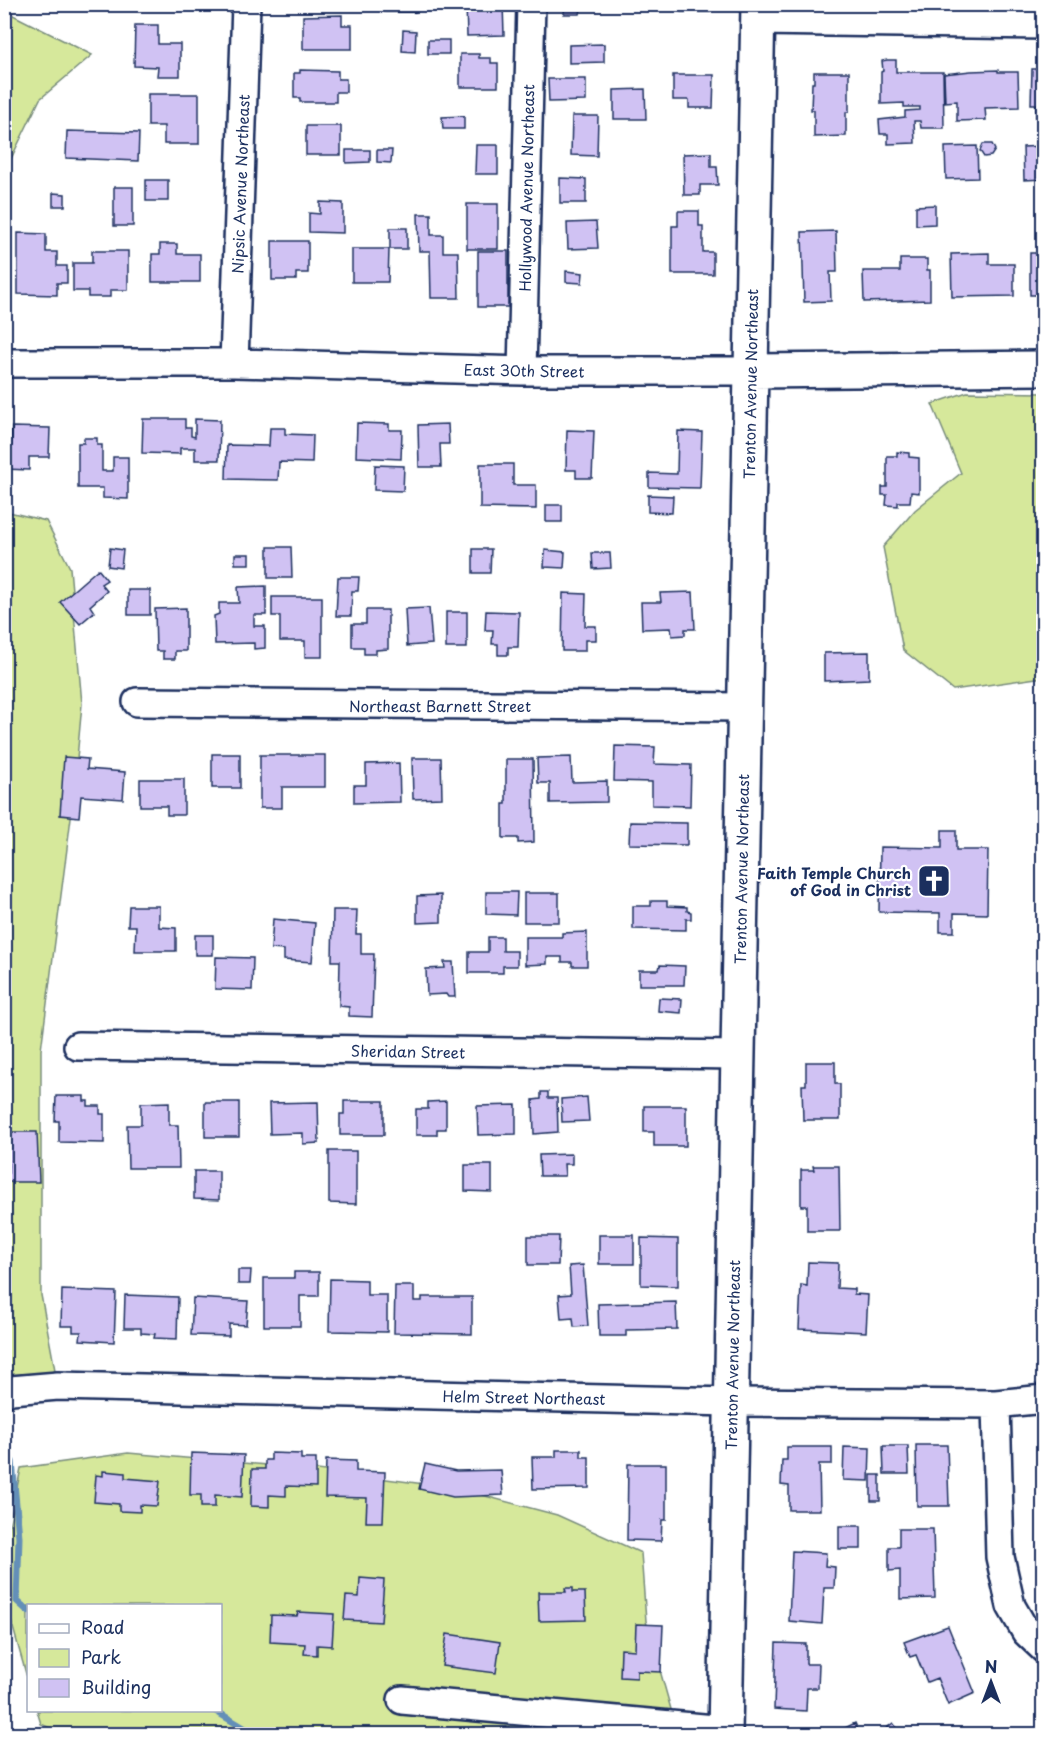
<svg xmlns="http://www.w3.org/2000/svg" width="1048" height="1739" font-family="'Playpen Sans',sans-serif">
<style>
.green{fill:#d6e89b;stroke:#788c7c;stroke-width:1.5}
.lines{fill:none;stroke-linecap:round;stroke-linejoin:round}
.stream{stroke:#648fb8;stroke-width:7}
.building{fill:#d0c2f3;stroke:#1b2f5e;stroke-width:1.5}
.street-casing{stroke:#1b2f5e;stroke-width:32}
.secondary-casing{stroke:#1b2f5e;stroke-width:38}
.street{stroke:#fff;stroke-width:27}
.secondary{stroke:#fff;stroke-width:33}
.labels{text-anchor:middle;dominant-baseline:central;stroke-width:4.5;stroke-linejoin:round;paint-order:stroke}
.street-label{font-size:15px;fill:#1b2f5e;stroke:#fff}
.poi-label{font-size:15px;font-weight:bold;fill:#1b2f5e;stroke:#fff;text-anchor:end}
</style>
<rect width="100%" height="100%" fill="#fff"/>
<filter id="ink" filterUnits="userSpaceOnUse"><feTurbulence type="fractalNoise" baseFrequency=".0167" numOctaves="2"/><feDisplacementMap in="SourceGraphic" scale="12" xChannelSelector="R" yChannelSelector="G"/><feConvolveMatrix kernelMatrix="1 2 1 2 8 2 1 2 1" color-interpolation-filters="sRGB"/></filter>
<g filter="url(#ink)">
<path class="green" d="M5,13L11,14L92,55L40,99L5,171Z
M967,392L1043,393V677L953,690L903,650L883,547L915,510L961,473L932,404Z
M5,511L46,521L70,568L82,704L73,802L41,1050V1295L58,1386L5,1391Z
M128,1453L302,1468L455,1488L557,1515L641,1553L646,1621L678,1734H63L41,1724L37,1711L220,1710V1606H28V1681L5,1599V1547L21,1468Z"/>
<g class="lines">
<path class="stream" d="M12,1462L19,1537L17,1601L28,1611
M214,1710L254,1734"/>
</g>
<path class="building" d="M385,4H415V12H385Z
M466,4H503L504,35L467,36Z
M565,4H591V9H581L580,14H564Z
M681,4H710V12H681Z
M342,15V25H352V49H303V16Z
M135,25H158V44H180V76H157L158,67L134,66Z
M403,30L416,31L415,52L402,51Z
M428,40H449V54H428Z
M604,44V62L569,63V45Z
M460,54H479V58H491V63H498V87H460Z
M887,60H896V72H943L944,128H921L920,121H914L915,143L888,144V134H880L879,120L905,117V111L920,110V107H904V103L881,104V72L883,71L882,61Z
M1032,69H1044V119H1036V104H1031Z
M300,70L338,71V79H346V92H336V102H300V98H294V73H300Z
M998,70V72H1018L1019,107L985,108L986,120L957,121V101L945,102L944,74L971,71Z
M814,72H849V112H846V136L814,137V110H811L812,83H814Z
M673,75H714L713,108H689V100H673Z
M548,79H586V101L549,102Z
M645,89L646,119H614V90Z
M148,94H199V144H164V126H148Z
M464,116V129H443L442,117Z
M572,116H598L597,156L571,155Z
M306,126H341V155H306Z
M67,131L139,133L138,161L66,158Z
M983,144H992L995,150L991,156L984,157L980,151Z
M476,145H498V174H475Z
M977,146L978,178L946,179L945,147Z
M1044,146V179L1024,180L1023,147Z
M346,150H370V162L346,163Z
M377,150H392L391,163L377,162Z
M711,153V167H717L718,185H700V195H684L683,154Z
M560,178L586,179V203H560Z
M146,180H168V201H146Z
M114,187H133V226H114Z
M53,193L65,194V206H53Z
M320,202L343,203V233L309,232V213L320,214Z
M467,204H498V249H467Z
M935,205V224L916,225V206Z
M678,211H699V226H703V252H713V274H672V226H678Z
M418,214H431V235H443V252H458L459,298H431L430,251H419Z
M596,222L598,248L568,249L567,223Z
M390,228H407V249H390Z
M836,231L837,272H830L831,301L804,302L802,232Z
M18,233L46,234V252H57V266H67V283H57V295L18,294Z
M272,241H308V273H296V280H272Z
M160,244H177V254H200V282H152V254H160Z
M352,249H389L388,282H352Z
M92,251H128V290H110V297H88V291H73V263H92Z
M478,251H508V307H478Z
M989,253V264H1014V296L952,297L951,254Z
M1030,253H1044V295H1030Z
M900,259H927V270H930V300L864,302L863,271H900Z
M566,271L583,273L582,283L566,282Z
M143,419H185V428H191V436L195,437V419L220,420L219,460H195V448H180V454L142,453Z
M357,423L389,424V430H402L401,459L356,457Z
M448,424L449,444H440L441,467H419L418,425Z
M12,427L50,428L49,457H29V470L5,469V456H11Z
M270,428H285V434L313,435L312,463L279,462L278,480L226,479L227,445L269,446Z
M567,430L594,431L592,478H576V470H566Z
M678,431L702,432L700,488L649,487V473L677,474Z
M84,438H97V445H102V471H113V457H128V499L103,498V488H78V443H84Z
M897,452L909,453V457L919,458V493L911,492L910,502H898V506L886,505L887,495H882V487H887V456H897Z
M480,464H513V485H536V509L480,508Z
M375,465L404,466L403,491L374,490Z
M648,495L673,496L672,513L648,512Z
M546,505H562V522H546Z
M268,547H291L292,578H268Z
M110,548L123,550L121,568L108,566Z
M473,549H491L490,573H473Z
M545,550L565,552L564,568L544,567Z
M592,553H610L611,568L593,569Z
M235,554H249V564H235Z
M98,569L107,580L101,584L107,591L90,606L94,612L80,624L60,602Z
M338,577H359L358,591H352L351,616H336Z
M266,586V615H254V626H265V648L254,649V643L215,644L214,616L219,614V603H239L238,587Z
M128,590H150V615H128Z
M693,592L695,629H685V635L672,636L671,628L642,629L641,602H661L660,593Z
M563,593L586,594L585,626H596V640H585V651H562Z
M272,597H322V657H305V641H280V616H272Z
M186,608V651H175V659H163V651H156L155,609Z
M429,608L432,644L407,646L405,609Z
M366,610H388V649L376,650V654H364V647H352V624H366Z
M486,611L519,612L518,647H508V655H498V644H492L493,630H485Z
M446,612H467V648H446Z
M869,652V679L824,681V653Z
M615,746L655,747L654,764L691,765L690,806L652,805V782L614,781Z
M212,754H240V788H212Z
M260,755H325V787H282V808H260Z
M64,757L88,759L87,769L125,772L123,799L81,796L79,817L60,815Z
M571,757L572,782L607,781V802L550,803V783H538L537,758Z
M412,758H441L442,798L413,799Z
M506,759H533L534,842L518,843V838H503V804H506Z
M399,763L400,802L354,803V785H366V764Z
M140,779H184V815H167V806H140Z
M630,822L687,823V845L629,844Z
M942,830H956V850H988L987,914L954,913V932H940V913L879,912L880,847L942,848Z
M486,892H517L516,915L486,914Z
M524,893H559V922H524Z
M441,895V922L417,923V896Z
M651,901H667V906L687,907V911L691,912V919H686V930L633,929V906H651Z
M129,906H159V927L176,928V951H135L136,926H128Z
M333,910H357L356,934H361V954H374L372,1017L349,1016V1007L339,1006L340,961H332Z
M273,919L315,923L312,962L284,960V950L271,949Z
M587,932V966H572V962H562V957H547V964L525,965V937H562V933Z
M195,935H213V955H195Z
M488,937H503V951H517V966H503V973H469V952H488Z
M216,957L253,958L252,990L215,989Z
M444,962H453L455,997H448L446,994L427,995L426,969L445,968Z
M660,965L685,966L684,985H639V970H659Z
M659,998L682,999L681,1013L658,1011Z
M806,1062H835V1084H840V1120H803L802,1085H806Z
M541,1092H548V1098H557L558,1132L534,1134L533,1100L541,1099Z
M56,1096H84V1101H88V1106H100V1114H104V1143L59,1142V1121H55Z
M587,1097L589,1121L562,1122L561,1099Z
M344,1101H384V1135H340V1114H344Z
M446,1101V1129H437V1135H416V1109H428V1102Z
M169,1102V1125H178L179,1168H128L127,1125H141V1103Z
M205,1102H239V1137H205Z
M318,1102L319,1143L303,1144V1133L270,1134L269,1103Z
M516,1105V1134L478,1135L477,1106Z
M644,1106H686V1146H654V1132H644Z
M9,1132H37L39,1182H8Z
M329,1151H356V1204L329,1203Z
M572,1154V1164H564L565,1176H540L539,1155Z
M465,1165H492V1192L465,1191Z
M813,1166H839L840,1231H807V1206H801V1170H814Z
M194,1171H219V1200L194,1199Z
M599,1235H634V1264H599Z
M528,1236H559L558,1265H528Z
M641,1238L678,1239V1286L641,1285Z
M808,1262L838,1263L837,1288L854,1289V1294L868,1295L866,1332L799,1329L801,1285L807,1286Z
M583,1265L588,1326L574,1327L573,1318L561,1319L559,1295L571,1294L569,1266Z
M238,1270H251L250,1284H238Z
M294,1272H319V1296H300V1326H264V1278H294Z
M330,1279L367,1280V1295H387V1332L329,1331Z
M395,1286H414V1301H422V1297H472V1334L394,1333Z
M62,1290L116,1292L114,1342L80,1340L81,1332H73V1326H61Z
M125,1295L178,1297L177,1339L154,1338L155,1334L141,1333V1328H124Z
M193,1298L248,1301L246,1325L229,1324V1336L191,1335Z
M676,1302L677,1329L626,1330V1336H599L598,1304Z
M916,1445H947L949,1506H917Z
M883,1446H908L909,1474H884Z
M787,1447H832V1464H819L820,1510H789V1486L781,1485L782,1460H787Z
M844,1447L870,1448L869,1481L843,1480Z
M556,1450H581V1457H589V1488L533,1489L532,1457H556Z
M191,1453L244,1455L242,1497L215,1495V1507H201V1495H190Z
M271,1453L301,1454V1459H316V1487L286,1486V1496L269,1495V1507L251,1506L252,1469H265V1460H271Z
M326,1460L356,1461V1471L385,1472L383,1522H366L367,1498L325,1497Z
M425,1464L456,1471L501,1470L503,1495L453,1497L419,1489Z
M628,1464H666V1520H662L661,1541L627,1540Z
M103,1471L125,1473V1478L160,1481L157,1506L140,1505V1512L119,1511V1504L94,1502L96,1475L103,1476Z
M871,1475H880V1501H871Z
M839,1526H861V1549H839Z
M899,1529H933L935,1598L900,1599V1570L889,1571V1547H899Z
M792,1551L826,1553L825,1566L835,1567L834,1588H824L822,1624L789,1621Z
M360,1578L384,1580L381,1622L344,1620L346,1596L359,1597Z
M565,1588H573V1592H585L586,1620L539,1621L538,1592H566Z
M298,1612L334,1614L332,1646L317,1645V1655L304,1654L305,1644L270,1642L271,1615L297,1616Z
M636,1624L663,1625L661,1672L637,1671V1678L620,1677L621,1649L635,1650Z
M948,1626L975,1693L948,1705L937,1678L927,1682L916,1655L910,1657L904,1642Z
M447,1634L500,1642L496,1673L442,1666Z
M776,1643L806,1644V1664H819L818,1688H807L806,1711L774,1709Z
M855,1723L860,1734H833Z
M893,1723L902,1734H879Z"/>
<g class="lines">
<g class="street-casing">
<path id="street" d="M757,21L1044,25
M4,363H234L522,371H750
M234,363L246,4
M522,371L531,4
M137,702L744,707
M78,1046L737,1055
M4,1393L11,1390L58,1386L731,1402L996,1404L1044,1399
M996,1404L1000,1557L1011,1606L1026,1632L1044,1649
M402,1700L725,1730"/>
</g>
<g class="secondary-casing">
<path id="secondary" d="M750,371L1044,368
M725,1734L758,4"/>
</g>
<use href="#street" class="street"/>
<use href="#secondary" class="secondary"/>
</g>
</g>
<defs>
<g id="church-square" transform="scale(1.725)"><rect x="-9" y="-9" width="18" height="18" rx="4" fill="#1b2f5e" stroke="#fff"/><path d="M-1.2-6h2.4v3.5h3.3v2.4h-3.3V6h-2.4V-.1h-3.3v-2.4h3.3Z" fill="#fff"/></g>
</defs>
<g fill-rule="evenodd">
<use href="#church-square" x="934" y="881"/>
</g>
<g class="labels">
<g class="street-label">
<text transform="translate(240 184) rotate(-88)">Nipsic Avenue Northeast</text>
<text transform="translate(526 188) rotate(-89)">Hollywood Avenue Northeast</text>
<text transform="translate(524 370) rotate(1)">East 30th Street</text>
<text transform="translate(750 384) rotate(-89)">Trenton Avenue Northeast</text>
<text x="440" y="705">Northeast Barnett Street</text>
<text transform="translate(741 869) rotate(-89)">Trenton Avenue Northeast</text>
<text transform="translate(408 1051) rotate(1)">Sheridan Street</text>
<text transform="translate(732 1355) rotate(-89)">Trenton Avenue Northeast</text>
<text transform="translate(524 1397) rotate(1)">Helm Street Northeast</text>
</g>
<g class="poi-label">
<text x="911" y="872">Faith Temple Church<tspan x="911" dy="17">of God in Christ</tspan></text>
</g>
</g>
<rect width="1048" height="1739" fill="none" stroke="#fff" stroke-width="24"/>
<rect x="12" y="12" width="1024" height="1715" fill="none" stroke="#1b2f5e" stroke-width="2" filter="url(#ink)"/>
<rect x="27" y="1604" width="195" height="108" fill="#ffffff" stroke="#a4acbf" stroke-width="1.5"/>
<rect x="39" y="1624" width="30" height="9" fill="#ffffff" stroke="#a4acbf" stroke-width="1.5"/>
<text x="81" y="1634" font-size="18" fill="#1b2f5e">Road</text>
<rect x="39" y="1649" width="30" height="18" fill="#d6e89b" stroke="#a4acbf" stroke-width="1.5"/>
<text x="81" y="1664" font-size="18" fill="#1b2f5e">Park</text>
<rect x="39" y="1679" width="30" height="18" fill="#d0c2f3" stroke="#a4acbf" stroke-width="1.5"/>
<text x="81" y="1694" font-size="18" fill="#1b2f5e">Building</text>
<g transform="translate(991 1682)" stroke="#ffffff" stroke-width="4.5" paint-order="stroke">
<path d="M0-4.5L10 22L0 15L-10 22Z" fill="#1b2f5e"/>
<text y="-9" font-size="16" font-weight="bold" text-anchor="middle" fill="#1b2f5e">N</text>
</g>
</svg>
